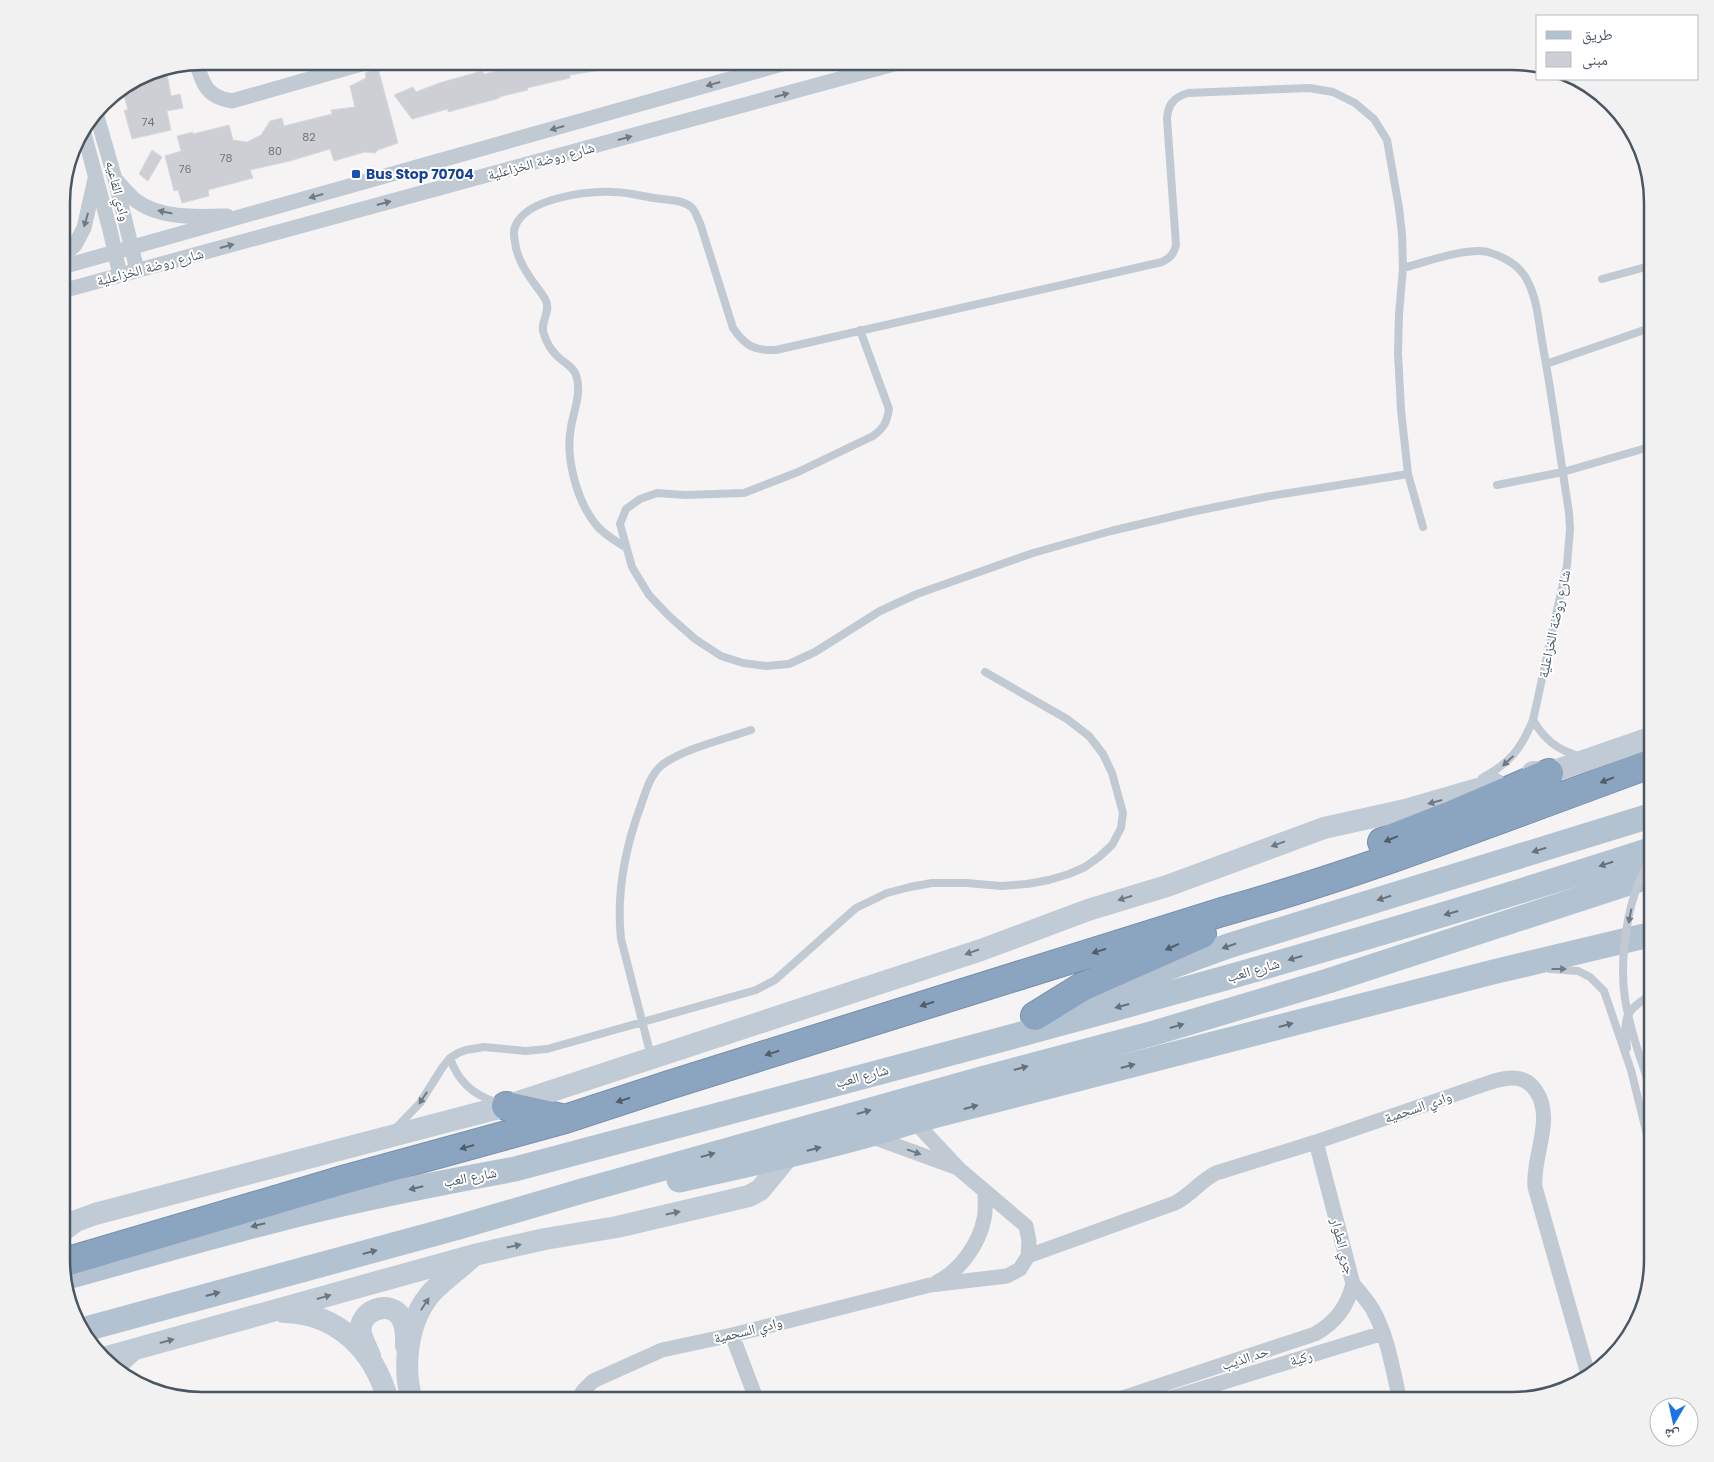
<svg xmlns="http://www.w3.org/2000/svg" width="1714" height="1462" font-family="Poppins,'Noto Naskh Arabic',sans-serif">
<style>
.building{fill:#cdcfd5;stroke:#d7d9de}
.lines{fill:none;stroke-linecap:round;stroke-linejoin:round}
.highway-casing{stroke:#7690ad;stroke-width:30}
.lane{stroke:#c1cad2;stroke-width:8}
.street{stroke:#c1cad2;stroke-width:15}
.secondary{stroke:#c1cbd6;stroke-width:22}
.primary{stroke:#b3c2d1;stroke-width:25}
.highway{stroke:#8ba5c1;stroke-width:28}
.lane-bridge{stroke:#c1cad2;stroke-width:8}
.oneway{fill:#6e7983}
.oneway2{fill:#505e6b}
.oneway3{fill:#6e7984}
.oneway4{fill:#64717d}
.transit-dot{fill:#1a4fb4;stroke:#fff;stroke-width:2}
.labels{text-anchor:middle;dominant-baseline:central;stroke-width:4;stroke-linejoin:round;paint-order:stroke}
.number-label{font-size:11px;fill:#6b747e}
.street-label{font-size:14px;fill:#4a5661;stroke:#fff}
.transit-label{font-size:14px;font-weight:bold;fill:#164399;stroke:#fff;text-anchor:start}
.rim{fill:none;stroke:#4a5661;stroke-width:2.5}
</style>
<rect width="100%" height="100%" fill="#f5f3f3"/>
<path class="building" d="M514,61H613V68L570,75V78L527,88L528,90L499,97L500,98L448,112V109L412,119L394,95L413,87L416,92L439,83L482,71L484,74L508,69L507,63Z
M166,68L171,96L180,94L183,108L167,111L171,130L132,139L124,110H128L122,88L149,72Z
M378,68L398,143L378,150L375,153L365,152L334,161L330,149L290,161L250,170L253,178L208,190L209,196L182,203L178,190L174,191L165,156L181,151L177,136L193,132V134L229,125L233,140L247,142L261,135L270,121L282,118L284,126L332,114L331,110L355,107L350,86L366,78L365,73Z
M152,150L162,157L148,181L139,174Z"/>
<g class="lines">
<g class="highway-casing">
<path id="highway" d="M1382,842L1451,815L1549,773
M1035,1016L1082,987L1202,934
M506,1106L561,1118
M62,1263L343,1180L565,1119L669,1085L1222,912C1369,871 1510,815 1653,763"/>
</g>
<path class="lane" d="M1403,268C1426,262 1467,247 1488,252C1505,257 1522,267 1529,284C1538,303 1539,326 1543,347C1553,401 1560,457 1569,512L1570,529L1567,565L1533,720C1521,749 1510,763 1482,778
M1602,279L1653,265
M860,330L889,409C887,422 884,428 873,436L798,472L744,493L685,495L657,493L640,499L626,509L620,524L632,567L649,595L669,616L695,639L721,656L743,663L766,666L789,664L815,652L880,611L917,594L1033,553L1111,531L1191,512L1270,496L1408,474
M1546,364L1653,327
M1497,485L1563,472L1653,446
M625,547C616,541 605,535 598,527C577,503 565,458 571,427C574,410 582,392 576,375C573,366 564,363 558,357C552,351 546,342 544,334C539,323 551,313 546,301C544,296 539,290 536,286C526,272 517,259 515,242C514,237 513,231 515,227C525,198 587,191 613,192C628,192 640,196 654,198C665,200 682,199 691,207C696,211 697,218 700,223L733,328C745,346 755,351 776,350L1162,262C1170,258 1174,254 1176,245L1167,119C1168,104 1174,97 1188,93L1309,88L1333,92L1355,103L1374,119L1387,140L1399,208L1402,234L1403,268L1399,314L1398,353L1401,410L1408,474L1423,527
M1533,720C1544,739 1557,750 1579,756
M1550,969L1578,971L1590,977L1604,991L1631,1070L1653,1159
M1627,1048C1623,1017 1625,1010 1653,994
M651,1056L621,939C616,892 625,848 641,805C646,791 650,775 662,765C683,749 725,739 751,730
M450,1058C458,1081 472,1094 495,1102
M1644,1069L1653,1098
M397,1127L420,1103L442,1068L450,1058L458,1053L466,1050L484,1047L525,1051L547,1049L756,990L775,980L856,908L887,893L910,887L932,883H967L1001,886L1027,884L1049,880L1069,874L1085,867L1099,857L1112,845L1121,828L1123,813L1112,773L1103,754L1089,736L1067,719L985,672"/>
<path class="street" d="M196,62C203,85 207,97 232,101L372,61
M96,113L115,179L137,270
M83,130L110,230L120,275
M116,180C122,187 128,194 135,200C160,219 197,217 227,216
M62,257L75,245L84,228L95,179
M62,267L793,61
M62,291L905,61
M870,1136L955,1167
M1316,1142L1353,1284C1360,1292 1367,1300 1373,1310C1388,1337 1393,1371 1400,1401
M1028,1256L1175,1203C1191,1195 1200,1181 1216,1173L1316,1142L1491,1082C1508,1077 1525,1074 1536,1091C1555,1119 1532,1156 1535,1187L1588,1374
M937,1282C960,1271 979,1244 984,1219C986,1211 985,1200 985,1191
M732,1335L757,1401
M116,1370L137,1351
M578,1401L583,1391L593,1381L662,1350L732,1335L930,1285L1007,1276L1020,1269L1028,1256L1029,1241L1026,1226L959,1169L914,1121
M1113,1401L1315,1334C1336,1322 1347,1307 1353,1284
M1162,1401L1383,1333"/>
<path class="secondary" d="M1533,772L1549,773L1653,737
M62,1231L76,1221L95,1214L506,1106L981,950L1088,910L1167,886L1324,828L1405,810L1495,784
M284,1312C338,1313 375,1351 388,1401
M370,1356C367,1349 363,1341 361,1334C357,1310 391,1298 402,1319C407,1327 406,1337 406,1346
M103,1358L474,1255L545,1239L617,1227L749,1196L760,1190L788,1156
M412,1401C402,1366 407,1319 433,1291C445,1279 459,1269 471,1258"/>
<path class="primary" d="M1082,999L1228,946L1653,815
M679,1180C758,1162 837,1146 914,1121L1493,972L1653,934
M64,1278C144,1256 223,1233 303,1213C373,1196 444,1182 515,1169C896,1067 1278,971 1653,849
M82,1330L459,1227L582,1191L981,1079L1154,1033L1328,981L1653,875"/>
<use href="#highway" class="highway"/>
<path class="lane-bridge" d="M1644,1069C1636,1046 1629,1023 1625,999C1620,967 1625,923 1635,893C1639,879 1646,867 1653,855"/>
</g>
<defs><path id="oneway-solid" d="M-6-.8H1V-3.2L6.5 0L1 3.2V.8H-6Z" transform="scale(1.25)"/></defs>
<g class="oneway">
<use href="#oneway-solid" transform="translate(713 84) rotate(164)"/>
<use href="#oneway-solid" transform="translate(782 95) rotate(-15)"/>
<use href="#oneway-solid" transform="translate(557 128) rotate(164)"/>
<use href="#oneway-solid" transform="translate(625 138) rotate(-15)"/>
<use href="#oneway-solid" transform="translate(316 196) rotate(164)"/>
<use href="#oneway-solid" transform="translate(384 203) rotate(-15)"/>
<use href="#oneway-solid" transform="translate(165 212) rotate(-168)"/>
<use href="#oneway-solid" transform="translate(86 220) rotate(106)"/>
<use href="#oneway-solid" transform="translate(227 246) rotate(-15)"/>
<use href="#oneway-solid" transform="translate(1508 761) rotate(137)"/>
<use href="#oneway-solid" transform="translate(1630 916) rotate(101)"/>
<use href="#oneway-solid" transform="translate(1559 969)"/>
<use href="#oneway-solid" transform="translate(423 1098) rotate(123)"/>
<use href="#oneway-solid" transform="translate(914 1152) rotate(20)"/>
</g>
<g class="oneway2">
<use href="#oneway-solid" transform="translate(1607 780) rotate(159)"/>
<use href="#oneway-solid" transform="translate(1391 839) rotate(158)"/>
<use href="#oneway-solid" transform="translate(1172 947) rotate(156)"/>
<use href="#oneway-solid" transform="translate(1099 951) rotate(163)"/>
<use href="#oneway-solid" transform="translate(927 1004) rotate(163)"/>
<use href="#oneway-solid" transform="translate(772 1053) rotate(163)"/>
<use href="#oneway-solid" transform="translate(623 1100) rotate(162)"/>
<use href="#oneway-solid" transform="translate(467 1147) rotate(164)"/>
</g>
<g class="oneway3">
<use href="#oneway-solid" transform="translate(1435 802) rotate(165)"/>
<use href="#oneway-solid" transform="translate(1278 844) rotate(160)"/>
<use href="#oneway-solid" transform="translate(1125 898) rotate(163)"/>
<use href="#oneway-solid" transform="translate(972 952) rotate(161)"/>
<use href="#oneway-solid" transform="translate(673 1213) rotate(-12)"/>
<use href="#oneway-solid" transform="translate(514 1246) rotate(-12)"/>
<use href="#oneway-solid" transform="translate(324 1297) rotate(-16)"/>
<use href="#oneway-solid" transform="translate(425 1304) rotate(-57)"/>
<use href="#oneway-solid" transform="translate(167 1341) rotate(-15)"/>
</g>
<g class="oneway4">
<use href="#oneway-solid" transform="translate(1539 850) rotate(163)"/>
<use href="#oneway-solid" transform="translate(1606 864) rotate(162)"/>
<use href="#oneway-solid" transform="translate(1384 898) rotate(163)"/>
<use href="#oneway-solid" transform="translate(1451 913) rotate(164)"/>
<use href="#oneway-solid" transform="translate(1229 946) rotate(161)"/>
<use href="#oneway-solid" transform="translate(1295 958) rotate(164)"/>
<use href="#oneway-solid" transform="translate(1122 1006) rotate(165)"/>
<use href="#oneway-solid" transform="translate(1286 1025) rotate(-15)"/>
<use href="#oneway-solid" transform="translate(1177 1026) rotate(-16)"/>
<use href="#oneway-solid" transform="translate(1128 1066) rotate(-15)"/>
<use href="#oneway-solid" transform="translate(1021 1068) rotate(-15)"/>
<use href="#oneway-solid" transform="translate(971 1107) rotate(-15)"/>
<use href="#oneway-solid" transform="translate(864 1112) rotate(-16)"/>
<use href="#oneway-solid" transform="translate(814 1149) rotate(-14)"/>
<use href="#oneway-solid" transform="translate(708 1155) rotate(-16)"/>
<use href="#oneway-solid" transform="translate(416 1188) rotate(167)"/>
<use href="#oneway-solid" transform="translate(258 1225) rotate(166)"/>
<use href="#oneway-solid" transform="translate(370 1252) rotate(-15)"/>
<use href="#oneway-solid" transform="translate(213 1294) rotate(-15)"/>
</g>
<rect class="transit-dot" x="351" y="169" width="10" height="10" rx="2.5"/>
<g class="labels">
<g class="number-label">
<text x="148" y="122">74</text>
<text x="309" y="137">82</text>
<text x="275" y="151">80</text>
<text x="226" y="158">78</text>
<text x="185" y="169">76</text>
</g>
<g class="street-label">
<text transform="translate(541 161) rotate(-15)">شارع روضة الخزاعلية</text>
<text transform="translate(118 191) rotate(76)">وادي القاعيه</text>
<text transform="translate(150 267) rotate(-15)">شارع روضة الخزاعلية</text>
<text transform="translate(1554 624) rotate(-78)">شارع روضة الخزاعلية</text>
<text transform="translate(1253 970) rotate(-16)">شارع العب</text>
<text transform="translate(862 1076) rotate(-15)">شارع العب</text>
<text transform="translate(1418 1107) rotate(-19)">وادي السحمية</text>
<text transform="translate(470 1177) rotate(-11)">شارع العب</text>
<text transform="translate(1343 1246) rotate(75)">جري الطوار</text>
<text transform="translate(748 1330) rotate(-14)">وادي السحمية</text>
<text transform="translate(1245 1358) rotate(-18)">حد الذيب</text>
<text transform="translate(1301 1358) rotate(-17)">ركية</text>
</g>
<g class="transit-label">
<text x="366" y="174">Bus Stop 70704</text>
</g>
</g>
<path d="M0 0H1714V1462H0ZM202 70H1512A132 132 0 0 1 1644 202V1260A132 132 0 0 1 1512 1392H202A132 132 0 0 1 70 1260V202A132 132 0 0 1 202 70Z" fill="#f1f1f2" fill-rule="evenodd"/>
<path class="rim" d="M202 70H1512A132 132 0 0 1 1644 202V1260A132 132 0 0 1 1512 1392H202A132 132 0 0 1 70 1260V202A132 132 0 0 1 202 70Z"/>
<rect x="1536" y="15" width="162" height="65" fill="#ffffff" stroke="#b7bbc0"/>
<rect x="1546" y="31" width="25" height="8" fill="#b3c2d1" stroke="#b7bbc0"/>
<text x="1582" y="40" font-size="15" fill="#4a5661">طريق</text>
<rect x="1546" y="52" width="25" height="15" fill="#cdcfd5" stroke="#b7bbc0"/>
<text x="1582" y="65" font-size="15" fill="#4a5661">مبنى</text>
<g transform="translate(1674 1422) rotate(189)"><circle r="24" fill="#ffffff" stroke="#b7bbc0"/>
<path d="M0-4L9 19L0 12L-9 19Z" fill="#1a73e8"/>
<text y="-8" font-size="14" font-weight="bold" text-anchor="middle" fill="#4a5661">ش</text>
</g>
</svg>
